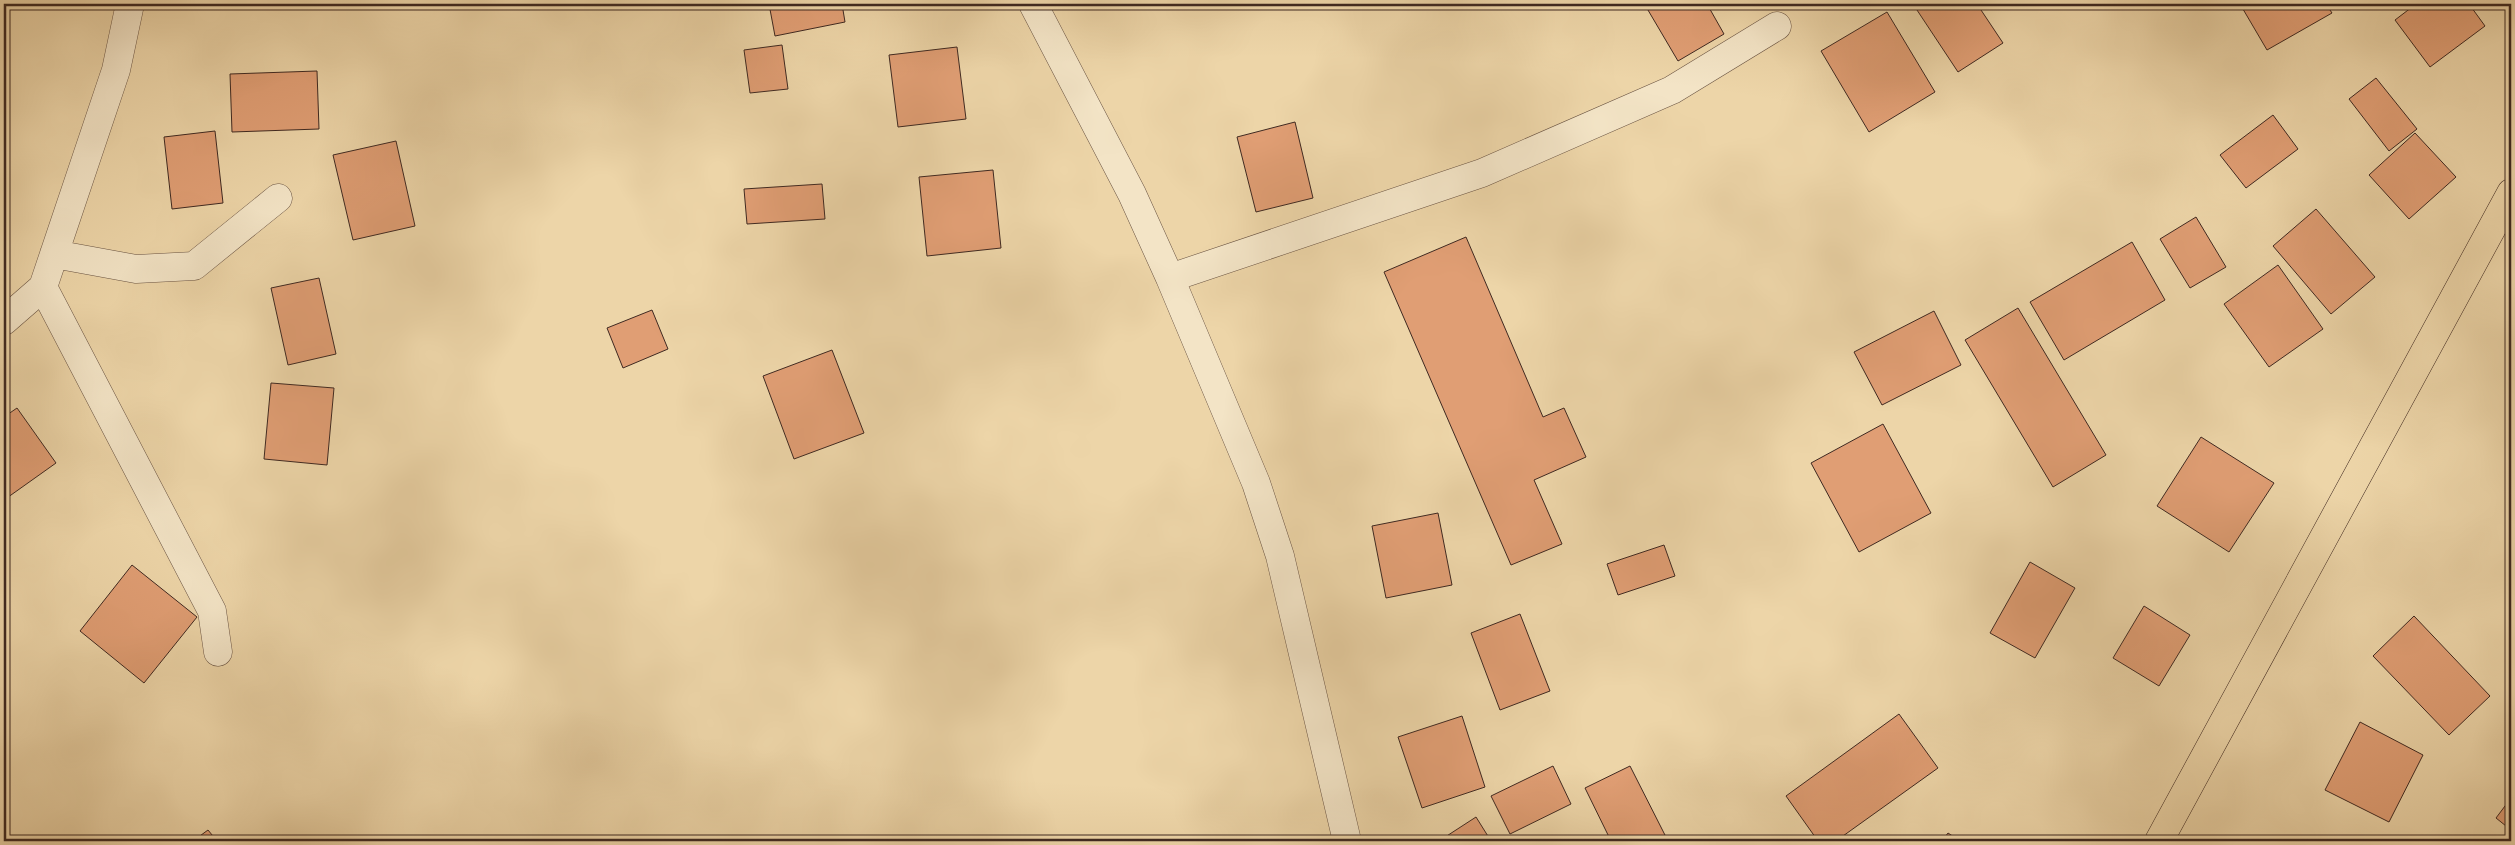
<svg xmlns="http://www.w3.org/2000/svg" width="2515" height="845" font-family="'IM FELL Double Pica',serif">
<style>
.building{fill:#e09e74;stroke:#3f2921}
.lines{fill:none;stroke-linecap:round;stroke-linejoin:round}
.minor-casing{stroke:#6a5443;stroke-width:29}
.major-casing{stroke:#3f2921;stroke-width:29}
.minor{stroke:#f3e4c6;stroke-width:28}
.major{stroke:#edd5a8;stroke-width:28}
</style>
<rect width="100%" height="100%" fill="#edd5a8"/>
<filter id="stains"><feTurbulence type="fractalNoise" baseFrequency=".004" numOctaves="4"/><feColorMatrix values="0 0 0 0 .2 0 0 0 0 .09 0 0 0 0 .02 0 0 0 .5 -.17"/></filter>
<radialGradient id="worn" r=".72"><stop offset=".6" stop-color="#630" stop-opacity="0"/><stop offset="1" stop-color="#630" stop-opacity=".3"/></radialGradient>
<path class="building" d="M769,4H842L845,22L775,36Z
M1646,4H1707L1724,34L1678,61L1645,5Z
M1913,4H1977L2003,43L1958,72Z
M2240,4H2326L2332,13L2267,50Z
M2416,4H2469L2485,26L2430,67L2395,20Z
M1887,12L1935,92L1869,132L1821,51Z
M782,45L788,89L750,93L744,50Z
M957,47L966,119L898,127L889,55Z
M317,71L319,129L232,132L230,74Z
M2376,78L2417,129L2389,151L2349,99Z
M2273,115L2298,149L2246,188L2220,155Z
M1295,122L1313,198L1256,212L1237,137Z
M215,131L223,203L172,209L164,137Z
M2415,133L2456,177L2409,219L2369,175Z
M396,141L415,226L353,240L333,155Z
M993,170L1001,248L927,256L919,177Z
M822,184L825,219L747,224L744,189Z
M2316,209L2375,277L2331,314L2273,246Z
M2196,217L2226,267L2190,288L2160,239Z
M1466,237L1543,417L1564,408L1586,457L1534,480L1562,544L1511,565L1384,272Z
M2132,242L2165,300L2064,360L2030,302Z
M2278,265L2323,329L2269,367L2224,304Z
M319,278L336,354L288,365L271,288Z
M2018,308L2106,455L2053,487L1965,340Z
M652,310L668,349L623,368L607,328Z
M1934,311L1961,365L1882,405L1854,352Z
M832,350L864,433L794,459L763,376Z
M271,383L334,388L327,465L264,459Z
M17,408L56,463L4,500V417Z
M1883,424L1931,513L1859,552L1811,463Z
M2201,437L2274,483L2229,552L2157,506Z
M1438,513L1452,585L1386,598L1372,526Z
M1664,545L1675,576L1618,595L1607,564Z
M2030,562L2075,588L2035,658L1990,633Z
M132,565L197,617L144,683L80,631Z
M2144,606L2190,635L2159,686L2113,658Z
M1520,614L1550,691L1500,710L1471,633Z
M2414,616L2490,696L2449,735L2373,656Z
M1899,714L1938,768L1836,841H1818L1786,796Z
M1462,716L1485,787L1422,808L1398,737Z
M2360,722L2423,755L2389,822L2325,790Z
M1553,766L1571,804L1510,834L1491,796Z
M1630,766L1668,841H1611L1585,788Z
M2511,798V830L2496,818Z
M1476,817L1491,841H1439Z
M208,830L217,841H193Z
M1948,833L1960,841H1942Z"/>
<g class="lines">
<g class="minor-casing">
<path id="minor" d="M1033,4L1132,194L1170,278L1256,483L1280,556L1347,841
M54,254L136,269L194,266L278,198
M1170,278L1482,173L1672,90L1777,26
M43,287L212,611L218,652
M4,321L43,287L116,70L130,4"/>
</g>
<g class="major-casing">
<path id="major" d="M2159,841L2511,193"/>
</g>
<use href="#minor" class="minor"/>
<use href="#major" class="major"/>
</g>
<rect width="2515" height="845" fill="none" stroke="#edd5a8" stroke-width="20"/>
<rect x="5" y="5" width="2505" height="835" fill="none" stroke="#3f2921" stroke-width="2.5"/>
<rect x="10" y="10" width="2495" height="825" fill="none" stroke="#3f2921"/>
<rect width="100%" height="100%" filter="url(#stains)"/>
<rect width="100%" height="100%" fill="url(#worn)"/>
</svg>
